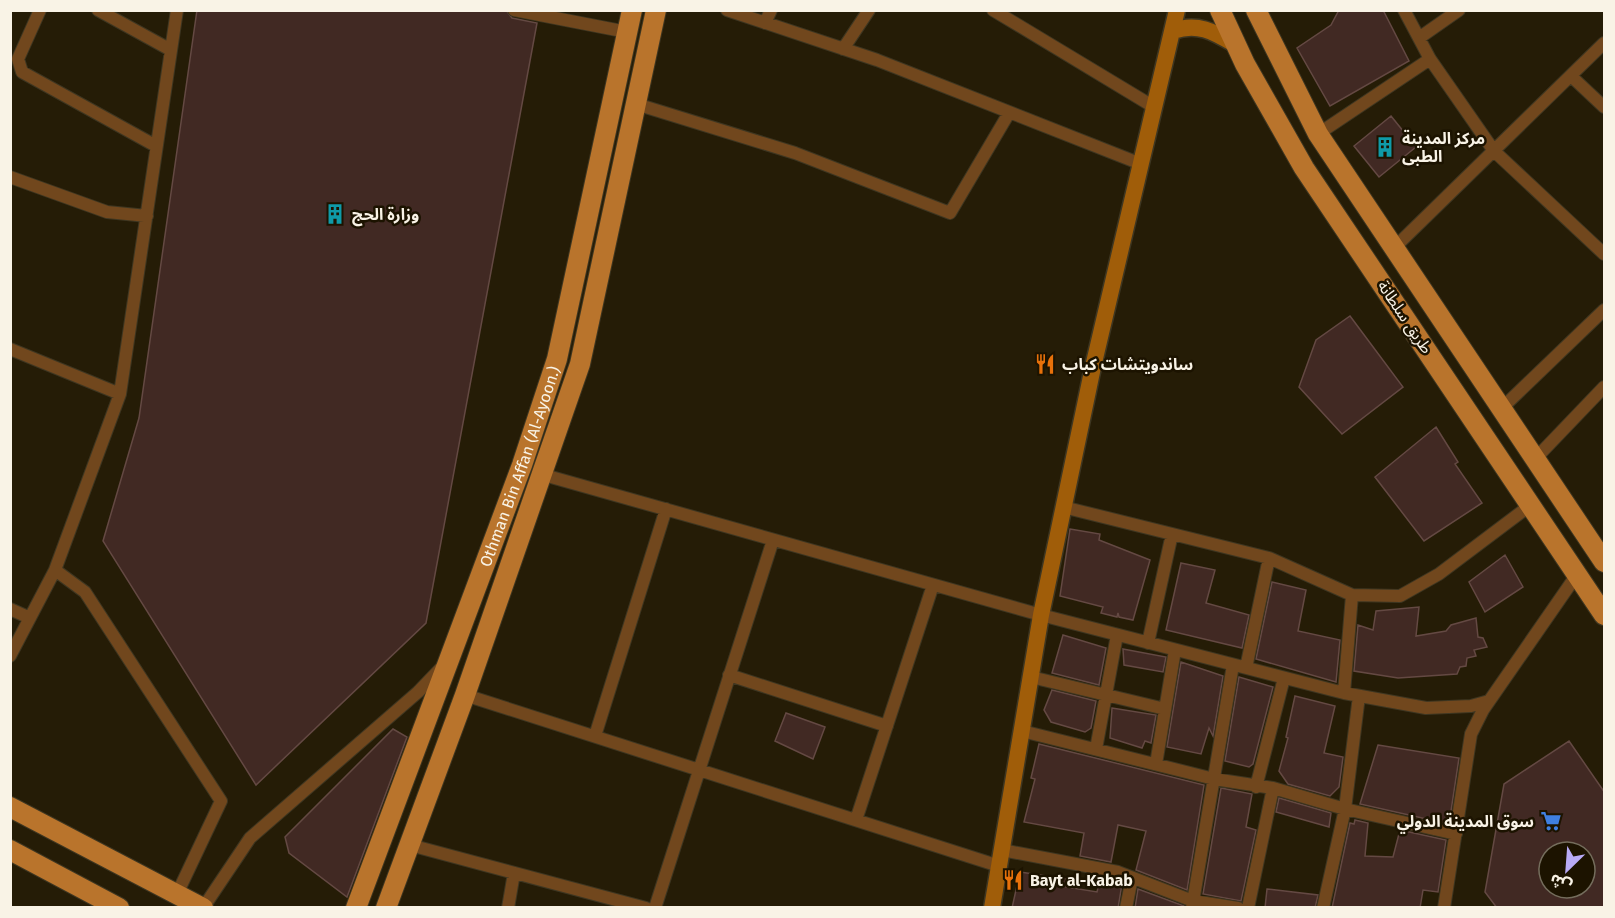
<svg xmlns="http://www.w3.org/2000/svg" width="1615" height="918" font-family="'Fira Sans','Noto Sans Arabic',sans-serif">
<style>
.building{fill:#412923;stroke:#644943;stroke-width:1.5;fill-rule:evenodd}
.lines{fill:none;stroke-linecap:round;stroke-linejoin:round}
.street-casing{stroke:#3e3621;stroke-width:14}
.secondary-casing{stroke:#3e3621;stroke-width:19}
.primary-casing{stroke:#3e3621;stroke-width:22}
.street{stroke:#71471d;stroke-width:12}
.secondary{stroke:#a05d09;stroke-width:16}
.primary{stroke:#b9742c;stroke-width:20}
.labels{text-anchor:middle;dominant-baseline:central;stroke-width:5;stroke-linejoin:round;paint-order:stroke}
.poi-label{font-size:16px;font-weight:bold;fill:#f9f3e6;stroke:#1c1300;text-anchor:start}
.street-label{font-size:16px;fill:#f9f3e6;stroke:#1c1300}
</style>
<rect width="100%" height="100%" fill="#251c06"/>
<path class="building" d="M197,10H506L512,18L537,23L426,623L256,785L103,541L139,418Z
M1339,10H1383L1409,61L1330,106L1297,48L1331,25Z
M1391,116L1416,147L1379,177L1354,146Z
M1350,316L1403,387L1342,434L1299,387L1316,340Z
M1436,427L1458,462L1455,464L1482,503L1424,541L1375,477Z
M1070,529L1100,534L1099,540L1150,560L1133,620L1119,617L1118,613L1117,617L1101,613L1103,607L1060,596Z
M1505,555L1523,587L1485,612L1469,582Z
M1181,563L1215,570L1206,603L1249,615L1242,648L1166,630Z
M1272,582L1306,590L1298,631L1340,640L1336,682L1256,659Z
M1419,607L1416,636L1446,631L1451,625L1476,618L1478,637L1483,638L1487,647L1474,650L1476,656L1467,658L1466,666L1460,667L1457,674L1398,678L1354,671L1358,625L1373,630L1376,611Z
M1063,635L1106,648L1099,685L1052,673Z
M1123,649L1166,657L1163,672L1124,665Z
M1181,662L1223,676L1213,736L1209,728L1201,754L1167,747Z
M1239,677L1273,687L1253,764L1249,767L1225,761Z
M1052,690L1096,701L1091,728L1085,732L1051,722L1044,710Z
M1295,696L1335,706L1324,753L1343,757L1339,787L1330,796L1288,784L1279,771L1288,738L1286,737Z
M1112,708L1156,715L1151,743L1145,741L1142,748L1110,738Z
M786,713L825,727L813,759L775,741Z
M393,729L407,737L347,897L289,853L285,837Z
M1569,741L1605,793V908H1497L1485,892L1504,784ZM1549,852H1585V888H1549Z
M1039,744L1204,785L1187,890L1136,870L1146,831L1118,825L1111,862L1080,856L1084,833L1024,822L1035,779L1031,778Z
M1378,745L1459,758L1449,824L1360,804Z
M1221,788L1252,794L1246,827L1256,830L1241,901L1203,894Z
M1279,798L1331,813L1329,827L1276,812Z
M1355,820L1368,823L1365,856L1393,857L1400,830L1446,840L1438,892L1423,890L1420,908H1332L1350,823L1354,824Z
M1020,872L1068,879L1066,887L1097,892L1100,880L1122,884L1118,908H1012Z
M1138,889L1184,906V908H1135Z
M1267,889L1318,895L1315,908H1265Z"/>
<g class="lines">
<g class="street-casing">
<path id="street" d="M40,10L18,59L22,72L156,146
M98,10L169,49
M514,10L627,32
M727,10L877,60L1141,164
M993,10L1154,107
M1404,10L1430,59L1494,151L1604,254
M765,23L771,10
M1419,38L1459,10
M843,49L869,10
M1571,76L1604,107
M636,104L795,153L950,213L1009,113
M1318,134L1430,59
M10,177L107,212L147,216
M1395,247L1604,43
M10,349L120,394
M1502,408L1604,310
M1536,458L1604,387
M544,475L1041,615L1344,693L1426,708L1471,706L1489,701
M1063,507L1269,558L1352,595L1400,596L1439,574L1532,504
M55,570L85,592L221,801L177,894
M10,609L30,618
M1148,643L1172,534
M10,656L55,570L120,394L177,10
M1246,668L1269,558
M729,675L887,726
M1031,677L1165,709
M1344,693L1352,595
M465,695L999,866
M1359,696L1345,809L1456,834
M1022,731L1214,779L1273,788L1345,809L1323,908
M595,736L666,509
M1096,749L1117,635
M1156,764L1175,650
M1256,787L1284,678
M856,820L933,585
M410,845L646,908
M1002,850L1118,872L1193,901L1238,908
M203,908L250,838L418,692L442,667
M508,908L514,873
M655,908L773,540
M1126,908L1132,878
M1192,908L1233,665
M1248,908L1273,788
M1444,908L1471,734L1483,710L1578,573"/>
</g>
<g class="secondary-casing">
<path id="secondary" d="M1173,31C1198,22 1214,32 1236,45
M992,908L1041,615L1093,367L1177,10"/>
</g>
<g class="primary-casing">
<g id="primary">
<path d="M1220,10L1245,64L1304,168L1604,615"/>
<path d="M1256,10L1318,134L1604,562"/>
<path d="M10,807L203,908"/>
<path d="M10,850L119,908"/>
<path id="s1" d="M356,908L522,465L557,359L632,10"/>
<path d="M386,908L465,695L580,364L656,10"/>
</g>
</g>
<use href="#street" class="street"/>
<use href="#secondary" class="secondary"/>
<use href="#primary" class="primary"/>
</g>
<defs>
<g id="building-bare" transform="scale(1.62)"><path d="M-4-6H4V6H1V3H-1V6H-4ZM-2.5-4.3h1.7v1.8h-1.7ZM.8-4.3h1.7v1.8H.8ZM-2.5-1h1.7V.8h-1.7ZM.8-1h1.7V.8H.8Z" fill="#0f9aa8" stroke="#1c1300" stroke-width="2.5" paint-order="stroke"/></g>
<g id="restaurant-bare" transform="scale(1.62)"><path d="M-5-6h1v4h1v-4h1v4h1v-4h1v5L-1.5 .5V6h-2V.5L-5-1ZM5-6V6H3V1.5H1.5Q1.5-4 5-6Z" fill="#e8710a" stroke="#1c1300" stroke-width="2.5" paint-order="stroke"/></g>
<g id="supermarket-bare" transform="scale(1.62)"><path d="M-6-5.5h2.5l.6 2H6L4.5 2H-2.5L-4.4-4H-6ZM-1.5 3.2a1.3 1.3 0 1 0 .1 0ZM3 3.2a1.3 1.3 0 1 0 .1 0Z" fill="#3f7fe0" stroke="#1c1300" stroke-width="2.5" paint-order="stroke"/></g>
</defs>
<g fill-rule="evenodd">
<use href="#building-bare" x="1385" y="147"/>
<use href="#building-bare" x="335" y="214"/>
<use href="#restaurant-bare" x="1045" y="364"/>
<use href="#supermarket-bare" x="1551" y="821"/>
<use href="#restaurant-bare" x="1013" y="880"/>
</g>
<g class="labels">
<g class="poi-label">
<text x="1402" y="138">مرکز المدینة<tspan x="1402" dy="18">الطبی</tspan></text>
<text x="352" y="214">وزارة الحج</text>
<text x="1062" y="364">ساندويتشات كباب</text>
<text x="1534" y="821" text-anchor="end">سوق المدينة الدولي</text>
<text x="1030" y="880">Bayt al-Kabab</text>
</g>
<g class="street-label">
<text transform="translate(1405 317) rotate(56)">طريق سلطانة</text>
<text stroke="none"><textPath href="#s1" startOffset="471">Othman Bin Affan (Al-Ayoon.)</textPath></text>
</g>
</g>
<rect width="1615" height="918" fill="none" stroke="#f9f3e6" stroke-width="24"/>
<g transform="translate(1567 870) rotate(205)"><circle r="28" fill="#1c1300" stroke="#746d5c" stroke-width="1.5"/>
<path d="M0-4.5L10 22L0 15L-10 22Z" fill="#b9abf7"/>
<text y="-9" font-size="16" font-weight="bold" text-anchor="middle" fill="#f9f3e6">ش</text>
</g>
</svg>
